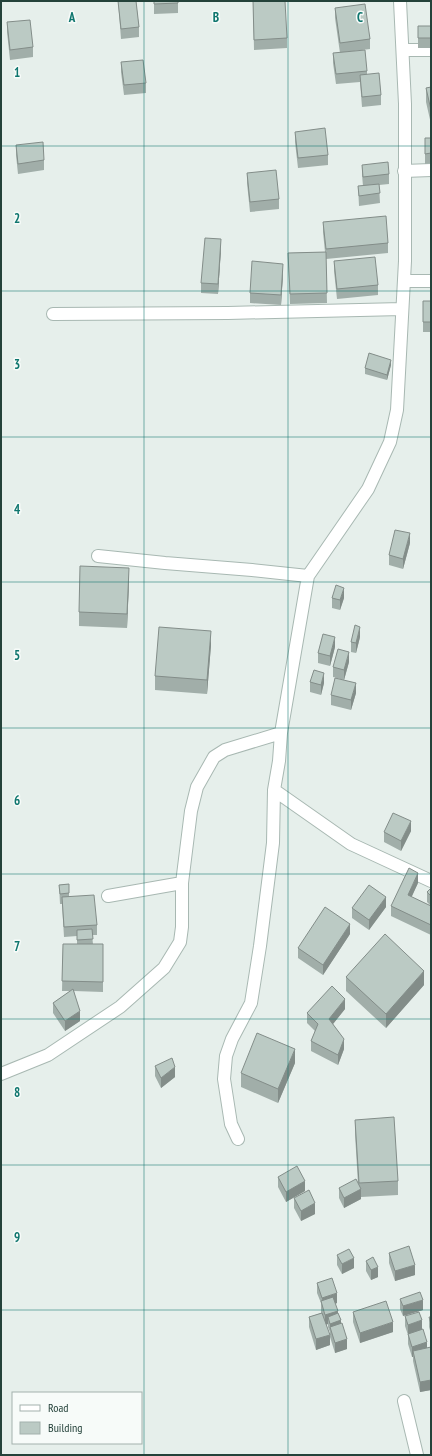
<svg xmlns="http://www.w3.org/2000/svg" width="432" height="1456" font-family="'PT Sans Narrow',sans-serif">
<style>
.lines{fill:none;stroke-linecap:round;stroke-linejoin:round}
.street-casing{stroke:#a8b8b2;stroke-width:14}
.street{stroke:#fff;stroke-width:12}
.wall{fill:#a1aea9}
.shaded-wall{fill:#838d89}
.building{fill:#bbcac4;stroke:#838d89}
.grid{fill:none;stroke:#0f766e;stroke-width:1;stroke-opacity:0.55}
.grid-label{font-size:13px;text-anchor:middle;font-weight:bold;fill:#0f766e;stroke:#f7fbf9;stroke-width:3;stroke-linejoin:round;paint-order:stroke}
</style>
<rect width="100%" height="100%" fill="#e6efeb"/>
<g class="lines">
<g class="street-casing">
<path id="street" d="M403,50H431
M404,171L431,170
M404,281H431
M53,314L228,313L402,309
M98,556L165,563L252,570L308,576
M274,790L351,844L431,881
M108,896L182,883
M1,1074L48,1055L120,1007L164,968L180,942L182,927V883L191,811L197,787L214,757L225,750L281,733
M238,1139L231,1124L224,1079L226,1056L232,1039L251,1003L260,946L273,843L274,790L279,761L281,733L308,576L368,489L390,442L397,410L405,261V104L400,1
M404,1401L417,1455"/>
</g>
<use href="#street" class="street"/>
</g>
<path class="wall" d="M118,1H136L139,27V37L121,39Z
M154,1H178V13L154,14Z
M253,1L287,38V48L254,50Z
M335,8L370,39V49L346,52L367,71V75L381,95V105L362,107L360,82L336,84L333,63V53H340L335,18Z
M7,22L33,47V57L10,60L7,32Z
M418,26H431V48H418Z
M121,62L146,83V93L124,95L121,72Z
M431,87V124L426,102V88Z
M295,132L328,155V165L298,168L295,142Z
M425,138H431V163L425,164Z
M16,145L44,160V170L18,174L16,155Z
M362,165L389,174V184L379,185L380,203L359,206L358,186H363L362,175Z
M247,173L279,199V209L250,212L247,183Z
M323,222L388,243V253L326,259L327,303L290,304L288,253L325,252L323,232Z
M221,249L218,294L201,293V283Z
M334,261L378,285V295L337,299L334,271Z
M283,274L281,305L250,303V293Z
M423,301H431V332H423Z
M391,365L387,380L365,374V368Z
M410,543L403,569L389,565V555Z
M129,582L127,628L79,626V612Z
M332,598H344L340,610L332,608Z
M360,637L356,653L351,652V642Z
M211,645L207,694L155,690V676Z
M335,647L330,666L318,663V653Z
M349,662L344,680L333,677V667Z
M310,682L324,683L321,695L310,692Z
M356,693L351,710L331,705V695Z
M411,831L401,851L384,842V832Z
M418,883L411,897L431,906V935L391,916V906Z
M69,884V897L97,925V935H92L93,944H103V992L74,991L80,1021L65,1031L53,1013V1003L70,991H62L63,944H77V936L64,937L62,904H60L59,885Z
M431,888V906L427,902V892Z
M386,907L369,930L352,918V908Z
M350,934L323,975L298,958V948Z
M346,977L424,985L386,1028L346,991Z
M345,1009L333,1024L344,1049L338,1065L311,1051V1041L315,1031L307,1023V1013Z
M295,1063L278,1103L241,1087V1073Z
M155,1066L175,1077L161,1088L155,1076Z
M355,1120L398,1181V1195L361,1197V1199L344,1208L339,1198V1188L358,1184L355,1134Z
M278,1177L305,1191L286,1202L278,1187Z
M294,1198L315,1214L301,1221L294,1208Z
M389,1253L415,1275L395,1281L389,1263Z
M337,1255L354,1268L342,1274L337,1265Z
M366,1261L378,1277L371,1280L366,1271Z
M317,1283L337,1303L335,1304L347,1349L335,1353L330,1337V1332L328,1327V1324L326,1325L330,1345L316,1350L309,1327V1317L321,1313V1303L317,1293Z
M400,1299L423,1310L403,1316L400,1309Z
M353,1312L393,1332L360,1343L353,1322Z
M405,1316L422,1330L427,1348L431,1347V1390L420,1392L413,1361V1357H412L408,1344V1335L405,1326Z
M429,1317H431V1334L429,1327Z"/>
<path class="shaded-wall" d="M221,239V249L218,294V284Z
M283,264V274L281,305V295Z
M391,360V365L387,380V375Z
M410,533V543L403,569V559Z
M129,568V582L127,628V614Z
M344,588V598L340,610V600Z
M360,627V637L356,653V643Z
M211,631V645L207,694V680Z
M335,637V647L330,666V656Z
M349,652V662L344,680V670Z
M324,673V683L321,695V685Z
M356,683V693L351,710V700Z
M411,821V831L401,851V841Z
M418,873V883L408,905V895Z
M386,897V907L369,930V920Z
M350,924V934L323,975V965Z
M424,971V985L386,1028V1014Z
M345,999V1009L329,1029V1019Z
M80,1011V1021L65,1031V1021Z
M344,1039V1049L338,1065V1055Z
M295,1049V1063L278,1103V1089Z
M175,1067V1077L161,1088V1078Z
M305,1181V1191L286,1202V1192Z
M361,1189V1199L344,1208V1198Z
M315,1203V1214L301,1221V1211Z
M354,1258V1268L342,1274V1264Z
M415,1265V1275L395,1281V1271Z
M378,1267V1277L371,1280V1270Z
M337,1293V1303L323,1308L322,1298Z
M423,1300V1310L403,1316V1306Z
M338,1311V1321L341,1320V1330L330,1329V1324L328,1317V1324L325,1325V1315Z
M422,1320V1330L408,1335V1325Z
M393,1322V1332L360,1343V1333Z
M330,1335V1345L316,1350V1339Z
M347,1339V1349L335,1353V1343Z
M427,1342V1352L413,1351V1357H412V1347Z
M431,1380V1390L420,1392V1382Z"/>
<path class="building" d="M118,1H136L139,27L121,29Z
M154,1H178V3L154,4Z
M253,1H285L287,38L254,40Z
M365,4L370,39L340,43L335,8Z
M30,20L33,47L10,50L7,22Z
M418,26H431V38H418Z
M365,50L367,71L336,74L333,53Z
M143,60L146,83L124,85L121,62Z
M379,73L381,95L362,97L360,75Z
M431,87V110L426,88Z
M325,128L328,155L298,158L295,132Z
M425,138H431V153L425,154Z
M43,142L44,160L18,164L16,145Z
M388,162L389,174L363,177L362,165Z
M276,170L279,199L250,202L247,173Z
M379,184L380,193L359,196L358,186Z
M386,216L388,243L326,249L323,222Z
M205,238L221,239L218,284L201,283Z
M326,252L327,293L290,294L288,253Z
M375,257L378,285L337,289L334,261Z
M252,261L283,264L281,295L250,293Z
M423,301H431V322H423Z
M369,353L391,360L387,375L365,368Z
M395,530L410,533L403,559L389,555Z
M80,566L129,568L127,614L79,612Z
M336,585L344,588L340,600L332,598Z
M355,625L360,627L356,643L351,642Z
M159,627L211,631L207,680L155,676Z
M323,634L335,637L330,656L318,653Z
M338,649L349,652L344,670L333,667Z
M314,670L324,673L321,685L310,682Z
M335,678L356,683L351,700L331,695Z
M393,813L411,821L401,841L384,832Z
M409,868L418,873L408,895L431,906V925L391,906Z
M69,884V893L60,894L59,885Z
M369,885L386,897L369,920L352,908Z
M431,888V896L427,892Z
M94,895L97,925L64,927L62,897Z
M325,907L350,924L323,965L298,948Z
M92,929L93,939L77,940V930Z
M385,934L424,971L386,1014L346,977Z
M63,944H103V982L62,981Z
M332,986L345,999L329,1019L344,1039L338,1055L311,1041L318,1024L307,1013Z
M73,989L80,1011L65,1021L53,1003Z
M257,1033L295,1049L278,1089L241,1073Z
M172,1058L175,1067L161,1078L155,1066Z
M394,1117L398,1181L359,1183L355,1120Z
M297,1166L305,1181L286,1192L278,1177Z
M356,1179L361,1189L344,1198L339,1188Z
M309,1190L315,1203L301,1211L294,1198Z
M409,1246L415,1265L395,1271L389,1253Z
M349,1249L354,1258L342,1264L337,1255Z
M373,1257L378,1267L371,1270L366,1261Z
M332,1278L337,1293L322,1298L317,1283Z
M420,1292L423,1300L403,1306L400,1299Z
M333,1297L338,1311L325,1315L321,1301Z
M386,1301L393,1322L360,1333L353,1312Z
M419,1312L422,1320L408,1325L405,1316Z
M322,1313L330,1335L316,1339L309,1317Z
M338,1313L341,1320L330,1324L328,1317Z
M429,1317H431V1324Z
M342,1323L347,1339L335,1343L330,1327Z
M423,1329L427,1342L412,1347L408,1334Z
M431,1347V1380L420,1382L413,1351Z"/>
<path class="grid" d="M144,1V1455M288,1V1455M1,146H431M1,291H431M1,437H431M1,582H431M1,728H431M1,874H431M1,1019H431M1,1165H431M1,1310H431"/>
<g class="grid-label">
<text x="72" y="22">A</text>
<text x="216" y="22">B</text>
<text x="360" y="22">C</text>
<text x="17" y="77">1</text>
<text x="17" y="223">2</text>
<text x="17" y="369">3</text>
<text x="17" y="514">4</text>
<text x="17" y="660">5</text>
<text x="17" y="805">6</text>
<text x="17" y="951">7</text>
<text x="17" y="1097">8</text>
<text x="17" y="1242">9</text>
</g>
<rect width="432" height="1456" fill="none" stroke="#24423a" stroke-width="4"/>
<rect x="12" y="1392" width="130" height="52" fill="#f7fbf9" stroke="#a3b1ad"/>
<rect x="20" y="1405" width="20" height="6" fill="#ffffff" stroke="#a3b1ad"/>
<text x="48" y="1412" font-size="12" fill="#24423a">Road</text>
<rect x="20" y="1422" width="20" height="12" fill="#bbcac4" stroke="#a3b1ad"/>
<text x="48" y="1432" font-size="12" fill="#24423a">Building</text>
</svg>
